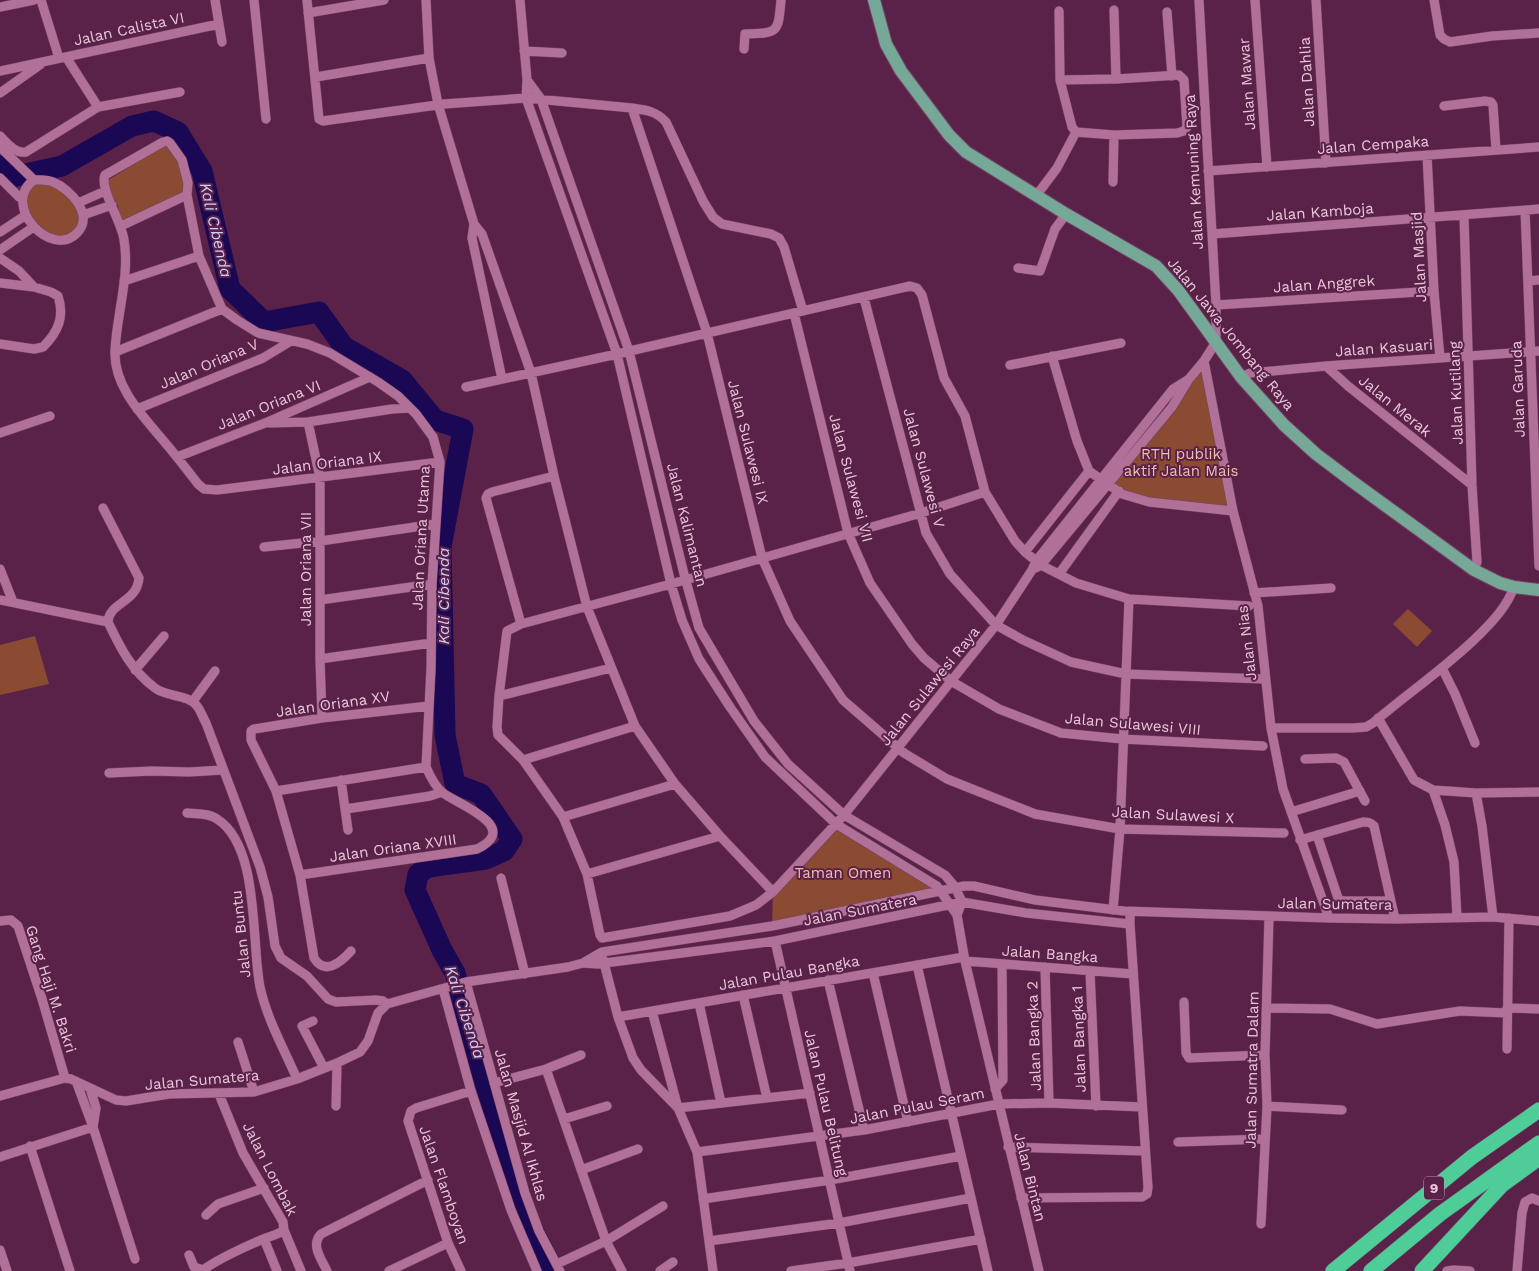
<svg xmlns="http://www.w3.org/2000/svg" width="1539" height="1271" font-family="'Work Sans',sans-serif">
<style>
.green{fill:#8a4b32}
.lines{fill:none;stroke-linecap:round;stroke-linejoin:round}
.river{stroke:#1b0855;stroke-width:21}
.minor-casing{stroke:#744365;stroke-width:10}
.major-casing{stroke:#744365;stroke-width:14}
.highway-casing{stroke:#744365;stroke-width:16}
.minor{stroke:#b17098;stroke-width:9}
.major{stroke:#76a898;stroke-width:12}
.highway{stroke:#4ecd98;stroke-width:15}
.labels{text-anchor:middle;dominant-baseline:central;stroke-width:4;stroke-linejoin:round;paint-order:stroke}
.shield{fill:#5a2248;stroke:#be95ae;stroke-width:1}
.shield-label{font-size:14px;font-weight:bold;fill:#e9c6da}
.street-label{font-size:15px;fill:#e9c6da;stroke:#5a2248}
.park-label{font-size:15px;fill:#efbfac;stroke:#5a2248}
.water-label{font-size:16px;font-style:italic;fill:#cbcdfa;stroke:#5a2248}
</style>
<rect width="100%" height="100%" fill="#5a2248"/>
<path class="green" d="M167,143C180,161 186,172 185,194L122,223L118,206L105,182Z
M34,181L64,188L81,211L78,232L60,240L27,223V184Z
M1204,361L1233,511L1149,502L1109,484Z
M1408,609L1432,631L1417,647L1393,624Z
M35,636L49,684L0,695V645Z
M836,824L941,891L772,926L773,892Z"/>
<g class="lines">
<path class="river" d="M0,166L12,177L62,166L132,126L154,121L178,132L202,171L230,289L264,322L319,312L344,347L402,380L435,420L463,429L441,547L445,735L455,784L481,794L512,839L504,851L486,859L428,867L418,874L415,890L442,950L455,973L480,1066L527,1219L554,1271"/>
<g class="minor-casing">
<path id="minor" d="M41,0L59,58
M215,0L222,42
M254,0L266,119
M307,0L319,119L323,121L444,104L526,98L632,108C646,110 656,111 666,122L703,201L713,217L722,224L771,234L779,238L784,247L803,311
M426,0L429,58L438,104L474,224L472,238L502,379
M520,0L527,80L526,98L617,354L671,584L682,620L699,659L730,707L765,757L836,824L937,886L957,915
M1255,0L1267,167
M1316,0L1326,163
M1434,0L1440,35L1444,39L1450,42L1492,36L1539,33
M0,7L34,0
M1114,10L1116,79
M1059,11L1060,80L1072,127L1076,132L1114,135L1177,133L1184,131L1187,127L1184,80L1179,75L1116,79L1060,80
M1167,12L1172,76
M308,13L384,0
M744,49L745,34C779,33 778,33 781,0
M524,51L562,53
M66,57L98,107
M0,71L219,24
M316,77L429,58
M527,80L541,99L629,351L684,574L699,628L754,721L788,764L844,815L945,875L955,887L962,902L957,915L965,961L1039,1271
M0,93L41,64
M1444,106L1485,101L1491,102L1493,105L1496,150
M632,108L707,333L762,558L790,621L843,700L904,753L947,779L1035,814L1120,829L1284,833
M0,136C7,143 15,154 26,152L98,107L180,92
M0,147L34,180
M1427,155L1434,291L1440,358
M1208,171L1539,147
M0,178L19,197
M34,180C41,180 46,179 53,182C70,189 95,215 77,233C51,260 0,204 34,180Z
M1113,182L1114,135
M1036,196L1057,168L1076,132
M78,203L105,191
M1525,210L1539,566
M83,215L112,205
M1464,215L1472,485L1477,562L1474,570
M474,224L482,234L531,373L554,476L587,607L635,726L675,784L720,836L773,892
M121,226L187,195
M0,232L23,217
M1212,234L1539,209
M0,250L32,228
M0,258L19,271L34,287L51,292L58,296C65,317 58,332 43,347L34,349L0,344
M1018,268L1040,271L1055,229L1066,214
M124,281L199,256
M1528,281L1539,280
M0,283L34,287
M864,298L926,533L950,574L996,625L1023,640L1071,662L1126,674L1265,679
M1216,305L1434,291
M794,313L848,533L870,583L912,644L924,658L951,681L999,709L1061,733L1122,739L1263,746
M115,352L222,309
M1052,356L1077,441L1089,471L1122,494L1149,502L1233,511
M1204,361L1233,511L1258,606L1271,728L1283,789L1329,918
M1010,365L1121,343
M1326,366L1348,386L1472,485
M1241,377L1250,373L1326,366L1539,351
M466,387L617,354L910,286L917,288L922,295L944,378L965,416L985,492L1015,541L1025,552L1041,565L1076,583L1129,599L1249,606
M137,409L263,358L291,341
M308,422L320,478V659L322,718
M269,423L308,422L392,409L410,408
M0,433L50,416
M177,457L265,423L370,377
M985,492L921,513L671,584L521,624L507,631L499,696L497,727L498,735L523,760L563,817L587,874L600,935L602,938L730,916L756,905L773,892L844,815L996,625L1032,570L1036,561L1173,389L1189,379
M103,508L139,578C137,603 109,602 108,622C120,647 131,670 155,688C166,697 188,694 197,706C201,711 203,718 206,723L260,867L268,897L275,946L281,958L307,976L328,999L336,1002L376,1000L383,1001L387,1004
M264,547L321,541L435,524
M1025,552L1089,471
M1036,568L1041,565L1172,407L1189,379L1204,361L1216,342V305L1199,0
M0,569L13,602
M1059,574L1119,491
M1254,593L1331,588
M0,600L108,622
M320,600L432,584
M521,624L486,498L488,494L492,492L554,476
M320,659L431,643
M1442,668L1455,694L1475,743
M135,670L164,636
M499,696L611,668
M193,701L215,671
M1378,718L1414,780L1433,790L1476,793L1539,792
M1271,728H1353L1366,727L1373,723C1408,693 1447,667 1480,634C1494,620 1507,606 1514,587
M1305,759L1336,758L1344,762L1365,801
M523,760L635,726
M109,773L152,771L189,772L223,770
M341,780L348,830
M1433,790L1445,825L1454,862L1457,917
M276,791L426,767
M1476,793L1482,826L1493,917
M346,809L430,796L442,792
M1291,812L1360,791
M187,813C196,814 209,813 217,819C260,846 251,941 260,987C267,1019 284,1049 297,1079
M563,817L675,784
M1317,835L1338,898L1342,901H1391
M1300,840L1363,822C1368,822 1370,822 1374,826L1395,919
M587,874L720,836
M300,875L477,849C522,827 459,805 443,793C435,787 430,776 426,767L431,668L432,584L440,462L433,437L416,414L398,396L378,382L330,353L307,344L258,333L237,320L222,309L199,256L187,195L188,183L182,160L170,143L167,141L163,142L105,175C99,188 122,222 124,240C130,276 117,313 115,350C113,388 145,418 167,445C178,458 188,471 198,484L204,489L217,490L440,462
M501,878L525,974
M1113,910L1120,829L1129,599
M0,921L11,920L18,926L42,999L65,1078
M775,941L850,1271
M351,951C341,962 325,976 314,958L300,875L276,791L251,740V731L254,729L322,718L429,706
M603,959L618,1017L633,1058L641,1070L678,1108L697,1152L713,1271
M965,961L1133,974
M583,963L597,964L775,941L962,902L1026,913L1130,924V912
M917,965L988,1271
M1045,967L1049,1103
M1090,971L1096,1106
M873,973L908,1122
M828,980L864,1130
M466,982L525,1193L539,1231L560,1271
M443,989L471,1091L511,1210L537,1271
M743,995L767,1098
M1184,1002L1186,1053L1189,1058L1265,1055
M699,1003L721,1103
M1267,1008L1330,1009L1377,1024L1460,1011L1507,1013
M1507,1008L1539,1009
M652,1011L678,1108L810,1093
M618,1017L964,957
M313,1021L302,1026L324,1068
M238,1042L254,1092
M1507,1049L1509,918
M546,1069L606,1241L622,1271
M76,1081L93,1127L135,1259
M494,1083L546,1069L581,1055
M90,1088L96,1108L93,1127
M995,1089L1003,1080L1002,964
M219,1094L243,1153L283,1222L284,1230L301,1271
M0,1096L65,1078L71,1079L116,1100L126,1101L169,1094L254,1092L297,1079L337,1063L360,1052L368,1041L378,1013L387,1004L466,982L568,967L583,963L602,952L772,926L964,886H974L1035,900L1124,911L1329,918L1395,919L1493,917L1539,921
M336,1106L337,1063
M1267,1106L1342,1110
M564,1119L607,1106
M1178,1142L1265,1139
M30,1146L70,1271
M1008,1147L1144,1151
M697,1152L864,1130L999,1104L1049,1103L1142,1107
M0,1157L93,1127
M581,1170L638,1149
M1021,1198L1130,1197H1142L1147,1194L1148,1187L1130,924
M703,1199L830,1180L961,1156
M206,1215L218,1204L264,1188
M1261,1224L1267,1106L1265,1055L1269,917
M264,1239L277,1271
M709,1241L839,1223L971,1198
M0,1250L7,1271
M189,1255L194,1267L203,1270
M557,1264L606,1241L663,1206
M203,1270C221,1257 243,1248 263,1239C270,1236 278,1235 284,1230
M327,1271C322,1260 310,1245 321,1234L428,1180
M389,1271L448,1243
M461,1271L448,1243L408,1121L411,1111L416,1108L471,1091
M660,1271L673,1262
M791,1271L848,1263L981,1239
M1447,1271L1454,1270L1470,1271
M1517,1271L1522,1213L1525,1202L1532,1198L1539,1201"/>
</g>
<g class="major-casing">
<path id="major" d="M874,0L886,44L901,71L949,135L966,152L1066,214L1156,266L1178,290L1241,377L1284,425L1316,454L1353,482L1474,570L1500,583L1514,587L1539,590"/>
</g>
<g class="highway-casing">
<path id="highway" d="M1333,1271L1472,1157L1539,1110
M1371,1271L1440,1214L1539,1143
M1422,1271L1502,1185L1539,1158"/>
</g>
<use href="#minor" class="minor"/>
<use href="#major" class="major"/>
<use href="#highway" class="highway"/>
</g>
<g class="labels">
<rect class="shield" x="1424" y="1176.5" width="20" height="23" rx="4"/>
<g class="shield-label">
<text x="1434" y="1188">9</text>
</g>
<g class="street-label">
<text transform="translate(129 29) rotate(-12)">Jalan Calista VI</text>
<text transform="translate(1307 82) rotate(-93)">Jalan Dahlia</text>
<text transform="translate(1247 84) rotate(-94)">Jalan Mawar</text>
<text transform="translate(1373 145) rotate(-4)">Jalan Cempaka</text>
<text transform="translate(1194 172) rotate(-93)">Jalan Kemuning Raya</text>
<text transform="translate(1320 212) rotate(-4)">Jalan Kamboja</text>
<text transform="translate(1419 257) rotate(-93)">Jalan Masjid</text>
<text transform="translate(1324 284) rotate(-4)">Jalan Anggrek</text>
<text transform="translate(1231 334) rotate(51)">Jalan Jawa Jombang Raya</text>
<text transform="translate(1384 348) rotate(-4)">Jalan Kasuari</text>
<text transform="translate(209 364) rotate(-23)">Jalan Oriana V</text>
<text transform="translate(1518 389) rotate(-92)">Jalan Garuda</text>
<text transform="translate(1456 393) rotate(-92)">Jalan Kutilang</text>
<text transform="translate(269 405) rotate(-22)">Jalan Oriana VI</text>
<text transform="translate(1395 406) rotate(39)">Jalan Merak</text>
<text transform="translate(748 442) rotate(76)">Jalan Sulawesi IX</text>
<text transform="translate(327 463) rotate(-7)">Jalan Oriana IX</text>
<text transform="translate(924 468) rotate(75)">Jalan Sulawesi V</text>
<text transform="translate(851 478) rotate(75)">Jalan Sulawesi VII</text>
<text transform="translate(687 525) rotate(76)">Jalan Kalimantan</text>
<text transform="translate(421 538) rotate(-87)">Jalan Oriana Utama</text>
<text transform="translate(306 569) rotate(-90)">Jalan Oriana VII</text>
<text transform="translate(1247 643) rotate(-97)">Jalan Nias</text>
<text transform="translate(930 686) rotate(-51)">Jalan Sulawesi Raya</text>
<text transform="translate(333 704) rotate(-8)">Jalan Oriana XV</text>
<text transform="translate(1133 724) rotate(5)">Jalan Sulawesi VIII</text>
<text transform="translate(1173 815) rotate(3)">Jalan Sulawesi X</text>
<text transform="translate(393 848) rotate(-8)">Jalan Oriana XVIII</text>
<text transform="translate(1335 904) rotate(1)">Jalan Sumatera</text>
<text transform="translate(860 910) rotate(-11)">Jalan Sumatera</text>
<text transform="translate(241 934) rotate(-96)">Jalan Buntu</text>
<text transform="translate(1050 954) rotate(4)">Jalan Bangka</text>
<text transform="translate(789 973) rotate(-10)">Jalan Pulau Bangka</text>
<text transform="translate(51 989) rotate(72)">Gang Haji M. Bakri</text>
<text transform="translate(1034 1036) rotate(-92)">Jalan Bangka 2</text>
<text transform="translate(1079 1039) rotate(-92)">Jalan Bangka 1</text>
<text transform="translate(1252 1070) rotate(-89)">Jalan Sumatra Dalam</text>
<text transform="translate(202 1080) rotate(-5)">Jalan Sumatera</text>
<text transform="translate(826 1103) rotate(77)">Jalan Pulau Belitung</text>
<text transform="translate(917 1106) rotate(-11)">Jalan Pulau Seram</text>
<text transform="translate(521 1125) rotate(74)">Jalan Masjid Al Ikhlas</text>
<text transform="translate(270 1169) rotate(63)">Jalan Lombak</text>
<text transform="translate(1030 1177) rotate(76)">Jalan Bintan</text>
<text transform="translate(444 1185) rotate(71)">Jalan Flamboyan</text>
</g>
<g class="park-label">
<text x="1181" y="454">RTH publik<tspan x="1181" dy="17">aktif Jalan Mais</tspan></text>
<text x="843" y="873">Taman Omen</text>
</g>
<g class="water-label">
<text transform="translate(216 230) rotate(77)">Kali Cibenda</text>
<text transform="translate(443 596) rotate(-90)">Kali Cibenda</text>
<text transform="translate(465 1012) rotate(72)">Kali Cibenda</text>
</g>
</g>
</svg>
